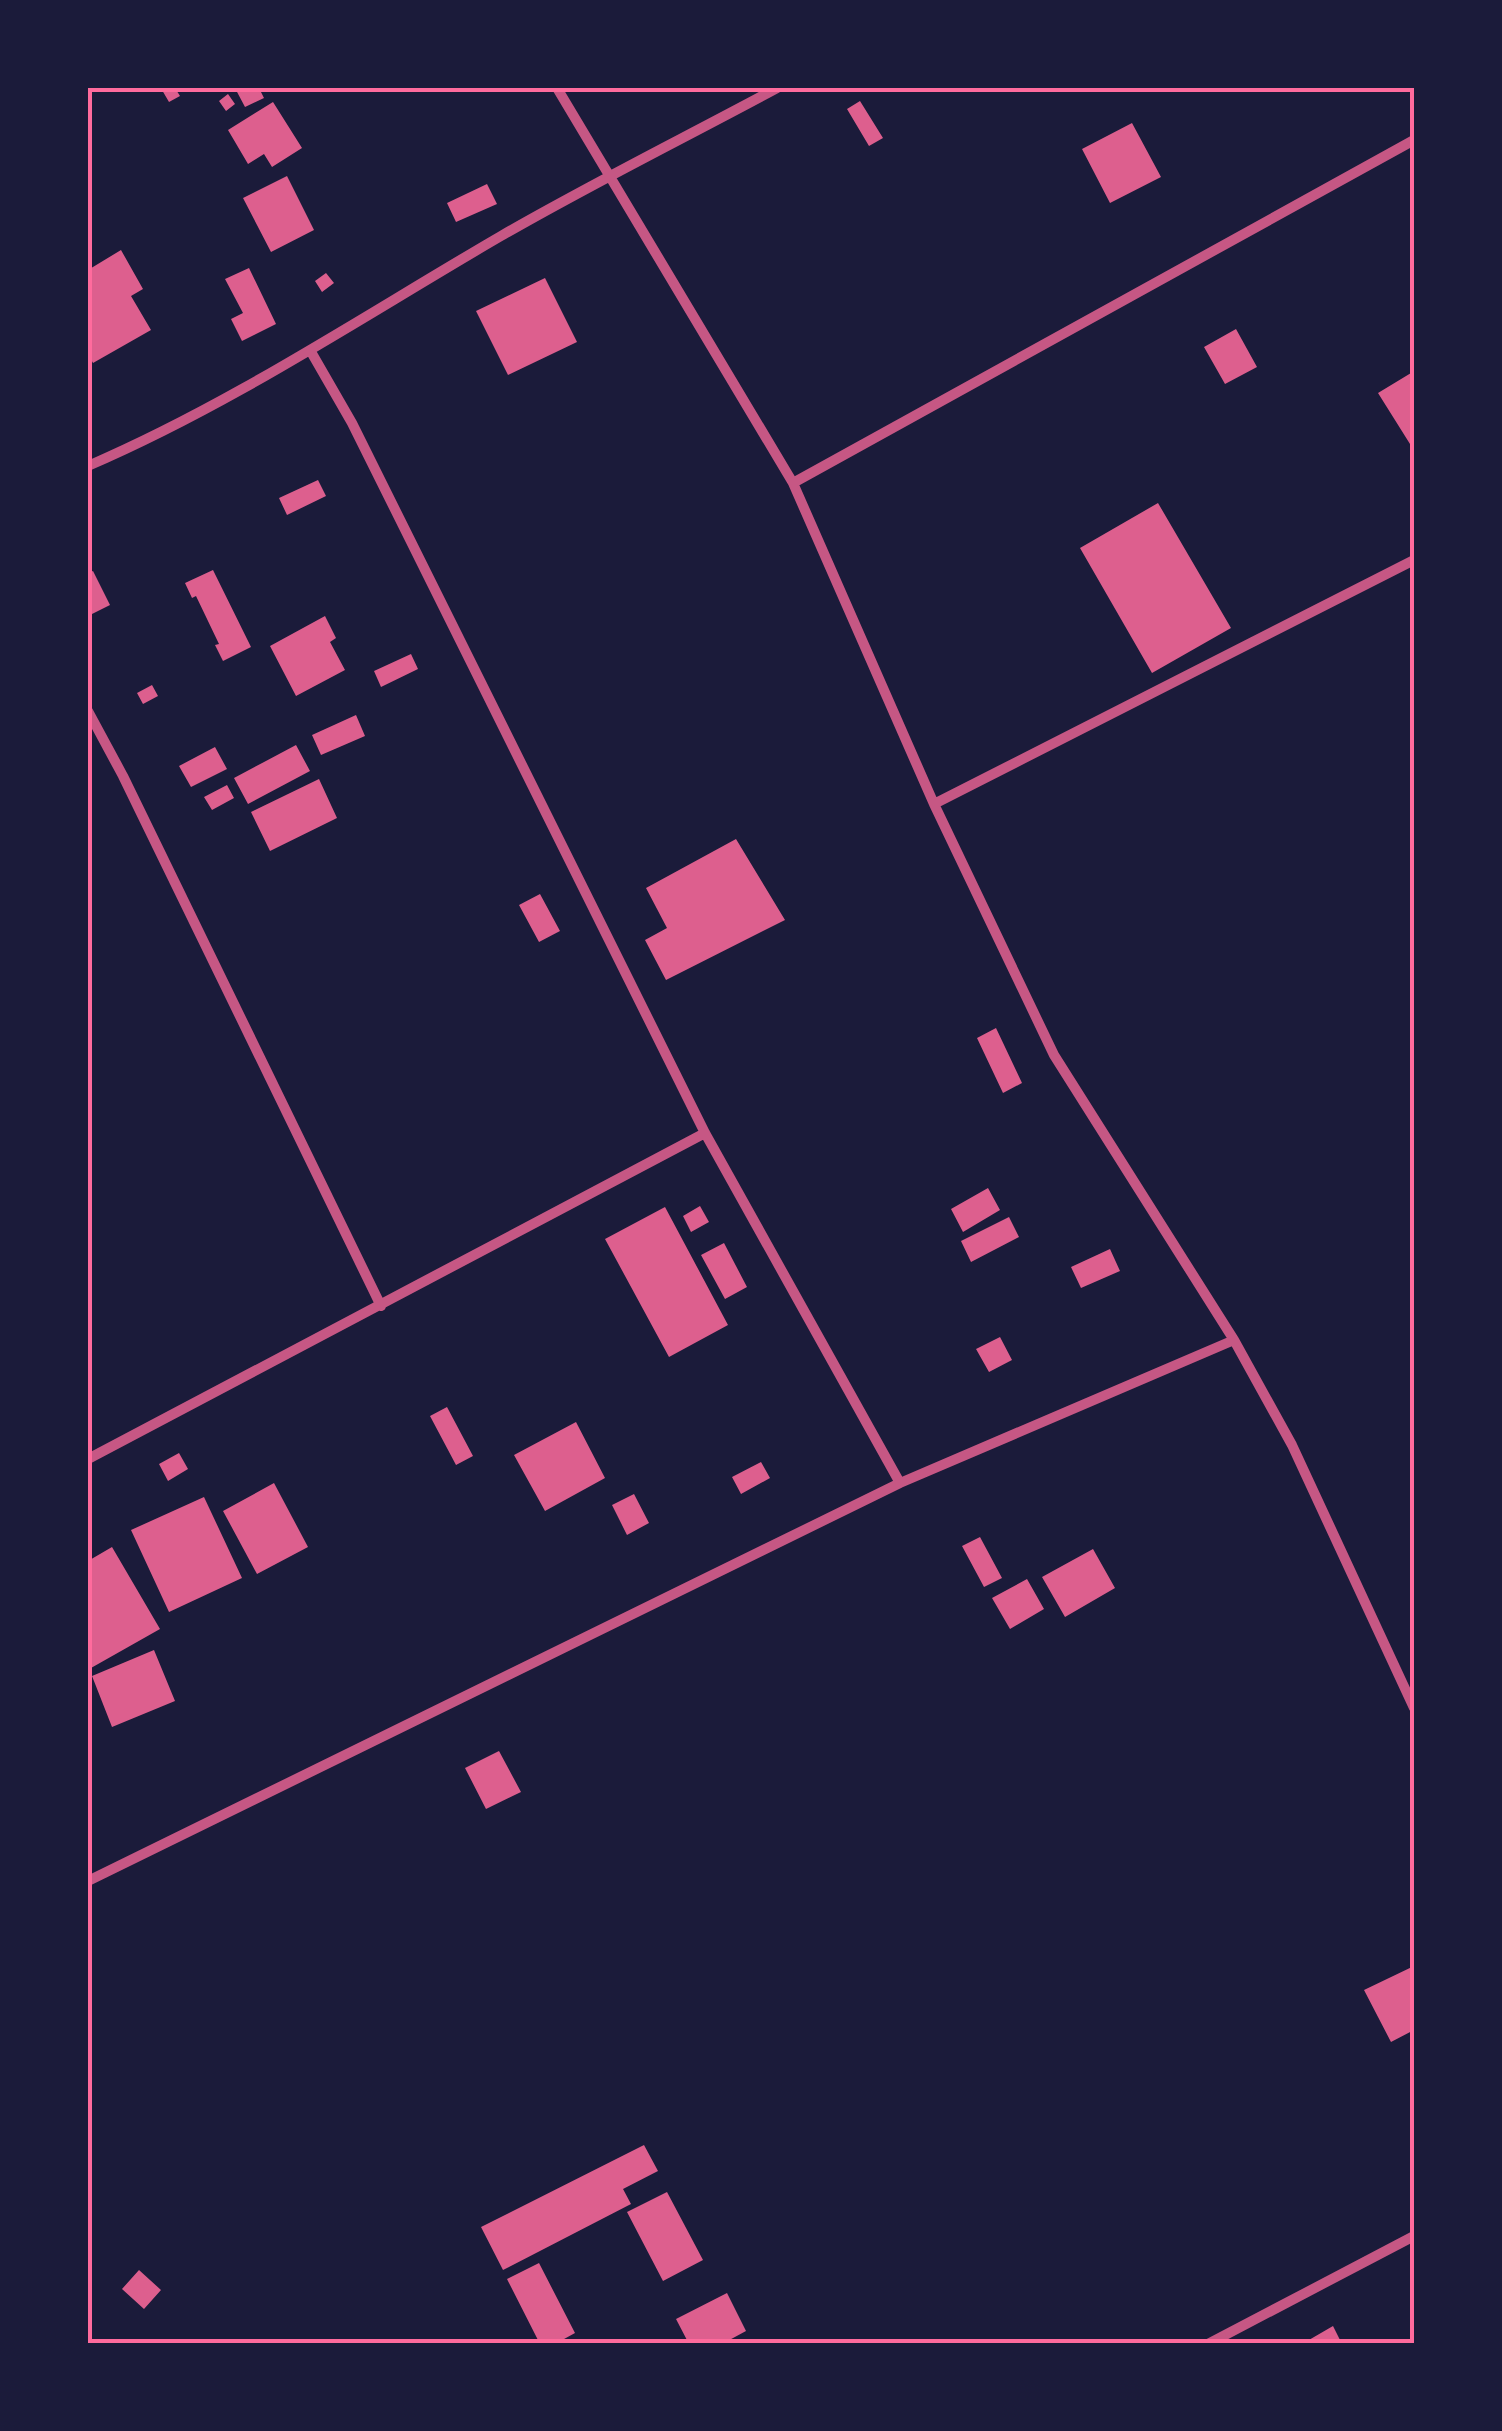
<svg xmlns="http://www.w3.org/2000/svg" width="1502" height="2431" font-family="'Asap Condensed',sans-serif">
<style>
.building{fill:#dd5f8e}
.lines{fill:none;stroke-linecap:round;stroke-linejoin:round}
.minor{stroke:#c65784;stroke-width:10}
.neatline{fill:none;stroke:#ff6b9d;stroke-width:4}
</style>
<rect width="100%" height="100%" fill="#1b1b3a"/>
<path class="building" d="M167,88H175L180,96L169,102L162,90Z
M241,88H259L264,98L245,107L236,90Z
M228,94L235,104L226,111L219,101Z
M860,101L883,138L869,146L847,109Z
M273,102L302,148L272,167L264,154L248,164L228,130Z
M1132,123L1161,177L1110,203L1082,149Z
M287,176L314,230L271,252L243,198Z
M487,184L497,204L456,222L447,203Z
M121,250L143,289L131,296L151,330L93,363L88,354V270Z
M249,268L276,324L242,341L231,319L243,313L225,279Z
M326,273L334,283L322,292L315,281Z
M545,278L577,342L508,375L476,311Z
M1236,329L1257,367L1225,384L1204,347Z
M1411,373L1414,378V442L1410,444L1378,393Z
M318,480L326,496L287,515L279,498Z
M1158,503L1231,628L1152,673L1080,548Z
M213,570L251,647L223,661L215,645L219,644L196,596L192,598L185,583Z
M93,571L110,605L90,615L88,573Z
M325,616L336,638L330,642L345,670L296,696L270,646Z
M411,654L418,669L381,687L374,671Z
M152,685L158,696L143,704L137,693Z
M356,715L365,736L321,755L312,735Z
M296,745L310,771L248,804L234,778Z
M215,747L227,769L191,787L179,766Z
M319,779L337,818L270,851L251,812Z
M227,785L234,798L212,810L204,797Z
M736,839L785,920L666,980L645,940L667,928L646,888Z
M540,894L560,931L539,942L519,905Z
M996,1028L1022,1083L1003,1093L977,1038Z
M988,1188L1000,1210L963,1232L951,1209Z
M700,1206L709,1222L691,1232L683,1216Z
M665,1207L728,1325L669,1357L605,1239Z
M1009,1217L1019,1237L971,1262L961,1241Z
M724,1243L747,1287L725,1299L701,1255Z
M1110,1249L1120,1271L1081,1288L1071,1267Z
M1000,1337L1012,1360L989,1372L976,1349Z
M447,1407L473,1456L456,1465L430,1416Z
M576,1422L605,1478L545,1511L514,1455Z
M179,1453L188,1469L168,1481L159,1464Z
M761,1462L770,1478L741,1494L732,1477Z
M274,1483L308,1547L257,1574L223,1511Z
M634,1494L649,1523L627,1535L612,1505Z
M204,1497L242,1578L169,1612L131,1530Z
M980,1537L1002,1578L984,1587L962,1546Z
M112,1547L160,1629L91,1668L88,1662V1561Z
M1093,1549L1115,1588L1065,1617L1042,1577Z
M1027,1579L1044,1609L1010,1629L992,1598Z
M154,1650L175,1701L112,1727L92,1676Z
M499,1751L521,1792L486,1809L465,1768Z
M1414,1966V2030L1391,2042L1364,1990Z
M644,2145L658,2171L623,2189L631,2204L503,2270L481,2227Z
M667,2192L703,2260L663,2281L627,2212Z
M539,2263L575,2333L555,2344H540L507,2279Z
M139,2270L161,2290L144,2309L122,2289Z
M727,2293L746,2331L722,2344H689L676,2319Z
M1333,2326L1342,2344H1302Z"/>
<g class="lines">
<path class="minor" d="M557,88L793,483L934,804
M310,350L352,423L705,1133L900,1483
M88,466C232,404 365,315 501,236C591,184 686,137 777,88
M793,483L1414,140
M1414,560L934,804L1054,1055L1234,1340L1292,1445L1414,1708
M88,711L123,776L381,1306
M88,1459L705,1133
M88,1881L900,1483L1234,1340
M1208,2344L1414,2236"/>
</g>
<rect width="1502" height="2431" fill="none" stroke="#1b1b3a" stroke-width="180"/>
<rect x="90" y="90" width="1322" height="2251" class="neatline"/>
</svg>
